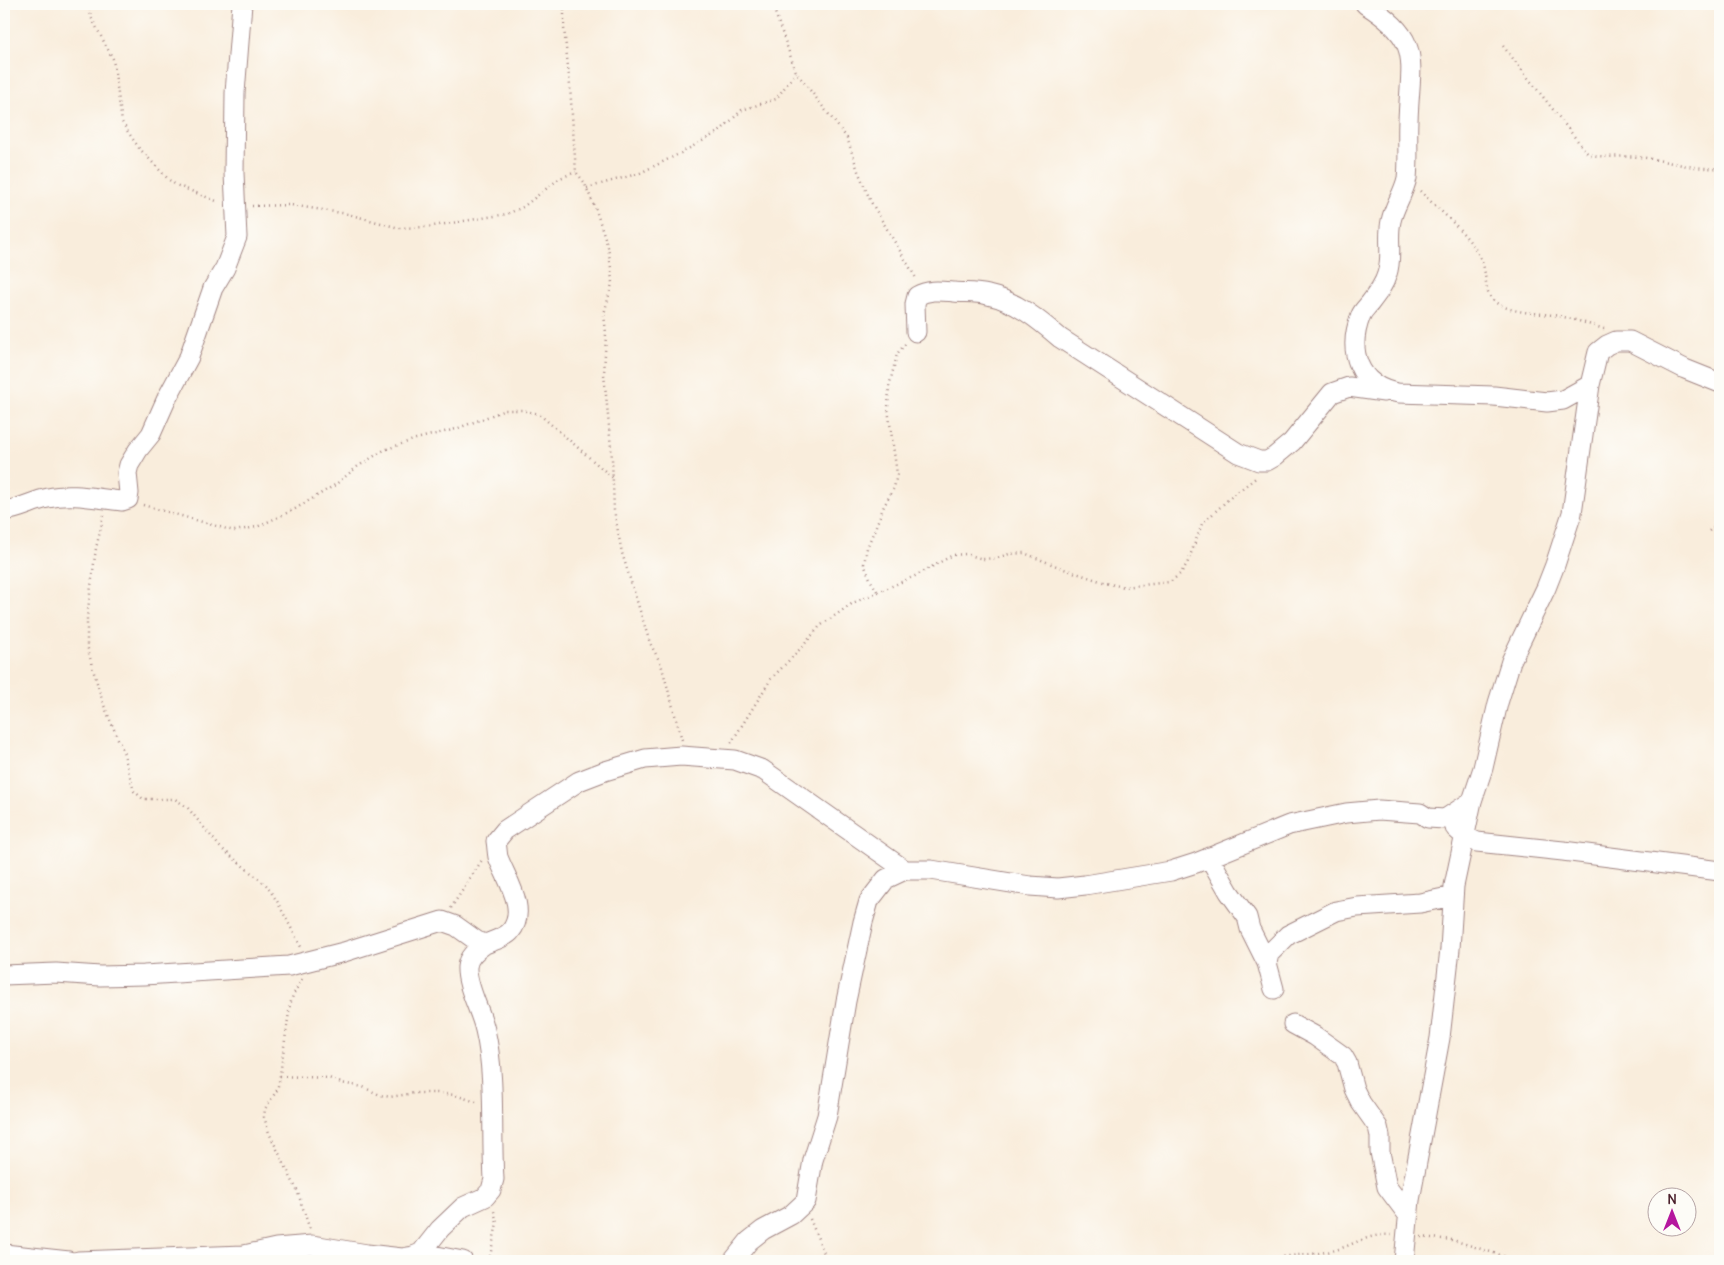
<svg xmlns="http://www.w3.org/2000/svg" width="1724" height="1265" font-family="Delius,sans-serif">
<style>
.lines{fill:none;stroke-linecap:round;stroke-linejoin:round}
.minor-casing{stroke:#a28684;stroke-width:21}
.path{stroke:#a28684;stroke-width:2.5;stroke-dasharray:1 4;stroke-linecap:butt}
.minor{stroke:#fff;stroke-width:19}
</style>
<rect width="100%" height="100%" fill="#fdfcf7"/>
<filter id="ink" filterUnits="userSpaceOnUse"><feTurbulence type="fractalNoise" baseFrequency=".02" numOctaves="2"/><feDisplacementMap in="SourceGraphic" scale="10" xChannelSelector="R" yChannelSelector="G"/><feConvolveMatrix kernelMatrix="1 2 1 2 8 2 1 2 1" color-interpolation-filters="sRGB"/></filter>
<filter id="wash" filterUnits="userSpaceOnUse"><feTurbulence type="fractalNoise" baseFrequency=".0096" numOctaves="4" result="noise"/><feDisplacementMap in="SourceGraphic" scale="20" xChannelSelector="R" yChannelSelector="G"/><feGaussianBlur stdDeviation="1.12" result="paint"/><feColorMatrix in="noise" values="0 0 0 0 0 0 0 0 0 0 0 0 0 0 0 0 0 1.4 0 .05"/><feComposite in="paint" operator="in"/></filter>
<g filter="url(#wash)">
<rect width="100%" height="100%" fill="#f9eddc"/>
</g>
<g filter="url(#ink)">
<g class="lines">
<g class="minor-casing">
<path id="minor" d="M1365,4C1424,41 1410,60 1408,121C1407,139 1409,161 1407,178C1404,193 1394,206 1391,221C1387,238 1393,257 1387,274C1384,285 1377,294 1370,303C1367,307 1363,310 1361,315C1347,350 1357,386 1398,393L1494,396L1547,402L1563,400L1590,385L1598,352L1607,345L1616,341H1630L1685,369L1720,383
M916,332L915,304L917,296C929,289 941,291 954,292C965,293 977,292 988,295C1016,301 1039,320 1060,338L1238,453L1259,461H1267L1274,457L1292,442L1332,393L1349,387L1384,392
M4,511C20,509 33,501 48,498C72,492 98,499 122,501L128,499L129,493L127,473L129,465L138,450L151,434L167,398L189,357L213,288L225,268L237,237L234,173L235,93L242,4
M1455,828L1464,836L1477,842L1563,851L1720,871
M1209,857L1229,892L1247,917L1250,929L1267,963
M4,975L56,973L100,976L144,975L289,966L344,952L442,921L456,926L477,941L485,944C493,941 504,938 510,932C529,910 506,879 498,857C497,852 497,847 496,841L505,830L579,781L605,771L645,759L681,756L735,760L763,770L905,870H931L1030,886L1058,888L1085,885L1171,871L1196,863L1289,825L1346,813L1379,810L1420,813L1428,818L1445,819L1472,801L1483,768L1498,703L1511,661L1546,588L1555,565L1572,513L1590,385
M1274,989L1267,963L1269,954L1288,935L1336,911L1357,907L1420,903L1453,896
M1293,1024L1315,1036L1343,1056L1347,1063L1354,1089L1361,1103L1378,1127L1380,1136V1152L1387,1187L1408,1215
M421,1253L463,1261
M4,1254L69,1261
M78,1261L244,1255L276,1248L312,1245L367,1254L402,1258L413,1256L421,1253L440,1229L463,1207L485,1197L491,1190L494,1179C491,1131 496,1076 485,1030C481,1011 466,986 467,967C468,956 477,950 485,944
M733,1261L749,1241L763,1230L791,1215L806,1201L813,1160L827,1116L846,1001L863,922L869,901L886,879L905,870
M1404,1261L1410,1200L1440,1038L1450,949L1454,886L1472,801"/>
</g>
<path class="path" d="M87,4L92,19L113,59L122,122L128,132L139,148L169,180L176,185L219,202
M564,4V28L570,86L576,172L584,182L596,210L608,247L611,268L612,284L604,314L606,333L604,374L612,458L614,510L622,553L650,643L661,664L682,740
M772,4L796,72L847,138L858,171L871,202L916,278
M1503,46L1588,154C1605,159 1622,155 1639,157C1665,160 1693,170 1720,168
M587,188L640,173L681,153L720,131L742,110L776,99L796,72
M1420,191C1441,212 1467,232 1481,259C1489,276 1481,296 1500,305C1520,315 1542,312 1564,317C1577,320 1591,325 1604,329
M252,206L291,205L348,214L399,228L427,227L507,214L523,207L560,178L576,172
M143,505L234,531L257,527L295,509L335,485L357,467L384,450L416,439L456,429L505,410H522L539,414L613,478
M104,515L96,548L87,617V645L92,666L103,703L123,751L134,791L143,799H175L187,807L220,847L266,885L277,901L301,947
M1709,531L1720,522
M877,591L871,581L864,564L867,548L884,506L894,488L897,474L888,409L889,387L897,354L906,343
M731,743L771,679L802,647L820,626L853,603L915,576L953,555L966,554L983,559L997,558L1009,554L1024,553L1064,569L1106,583L1124,587L1170,582L1180,574L1187,564L1202,524L1232,496L1257,477
M451,908L482,860
M302,979L293,995L290,1005L279,1082L277,1090L265,1109L264,1117L269,1133L297,1190L310,1230
M280,1076L329,1078L341,1083L363,1087L380,1095L390,1097L415,1093H437L455,1095L476,1102
M810,1219L827,1261
M1421,1237L1453,1240L1519,1261
M489,1261L497,1223L494,1211
M1264,1261C1286,1254 1304,1256 1326,1252C1349,1249 1365,1233 1391,1235"/>
<use href="#minor" class="minor"/>
</g>
</g>
<rect width="1724" height="1265" fill="none" stroke="#fdfcf7" stroke-width="20"/>
<g transform="translate(1672 1212)"><circle r="24" fill="#fdfcf7" stroke="#b5a4a5"/>
<path d="M0-4L9 19L0 12L-9 19Z" fill="#b5179e"/>
<text y="-8" font-size="14" font-weight="bold" text-anchor="middle" fill="#4a1f2b">N</text>
</g>
</svg>
